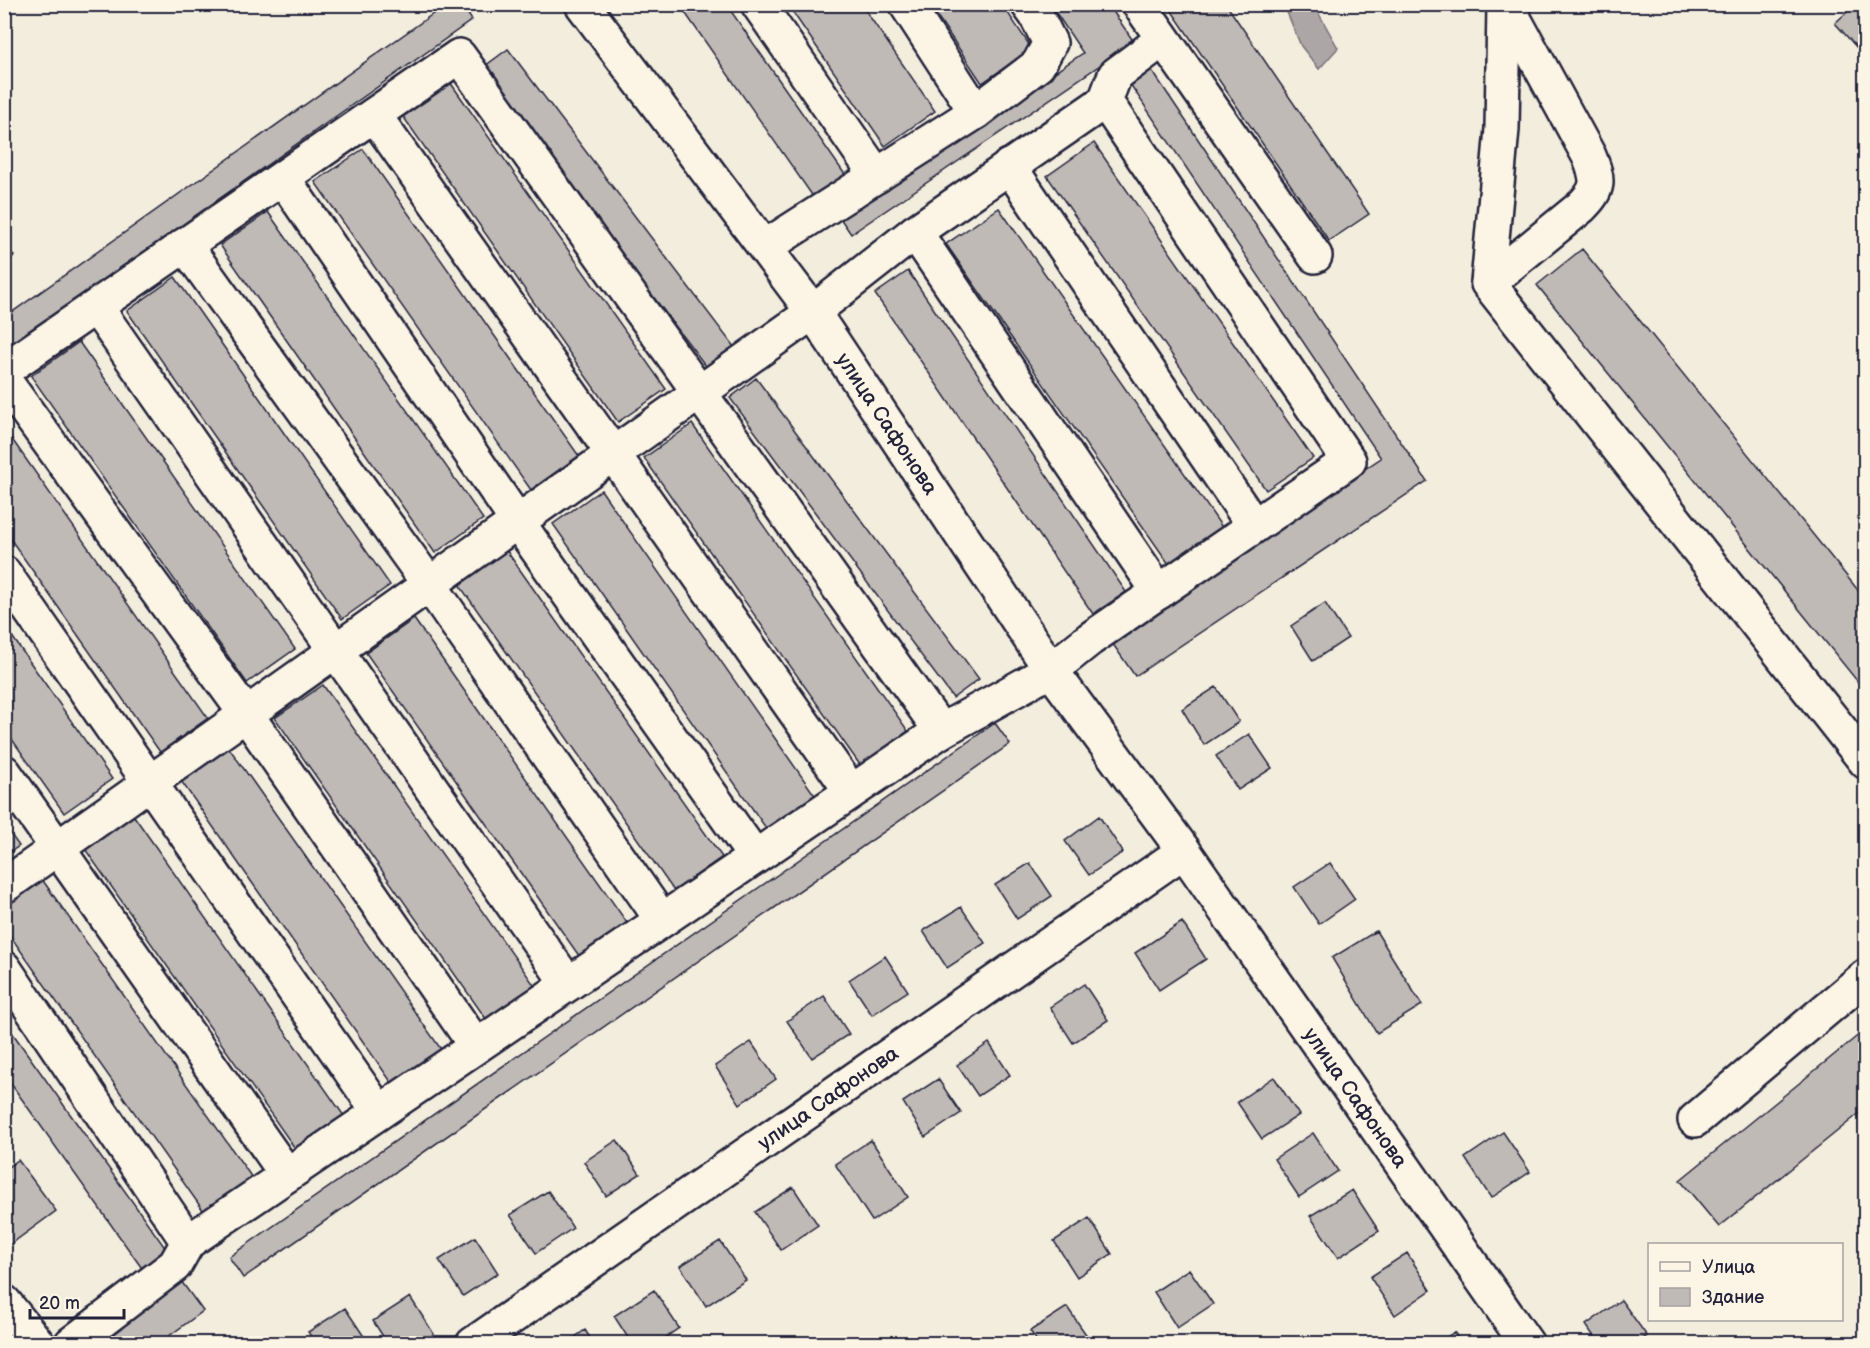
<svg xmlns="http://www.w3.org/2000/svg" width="1870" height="1348" font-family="'Balsamiq Sans',sans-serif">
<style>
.water{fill:#aca7a6;stroke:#75727b;stroke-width:1.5}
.building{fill:#bfbab6;stroke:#22223b;stroke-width:1.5}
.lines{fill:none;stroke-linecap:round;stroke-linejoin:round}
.minor-casing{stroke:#22223b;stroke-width:38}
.minor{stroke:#fcf5e5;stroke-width:33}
.labels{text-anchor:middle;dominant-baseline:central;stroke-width:4.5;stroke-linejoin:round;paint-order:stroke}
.street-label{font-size:21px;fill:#22223b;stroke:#fcf5e5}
</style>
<rect width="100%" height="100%" fill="#f3edde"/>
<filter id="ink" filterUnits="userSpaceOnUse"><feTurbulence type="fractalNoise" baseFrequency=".0167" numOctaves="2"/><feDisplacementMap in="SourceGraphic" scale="12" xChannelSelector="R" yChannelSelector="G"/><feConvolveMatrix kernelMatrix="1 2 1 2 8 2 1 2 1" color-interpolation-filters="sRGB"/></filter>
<g filter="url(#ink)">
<path class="water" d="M1284,5H1314L1338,48L1319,69L1301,46Z"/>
<path class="building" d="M447,4H461L472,20L4,351V318Z
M679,4H726L846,176L814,198Z
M787,4H861L935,111L885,146Z
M929,4H1002L1032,49L982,83Z
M1050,4H1108L1134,42L851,234L840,218L1083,53Z
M1167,4H1226L1369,214L1329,241Z
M1856,4H1866V58L1835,23Z
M508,49L735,348L708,369L481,69Z
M1149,66L1427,481L1135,676L1110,640L1381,458L1128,81Z
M450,82L666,389L618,422L402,115Z
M1094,143L1313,458L1266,490L1047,176Z
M363,149L579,456L531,490L315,182Z
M999,208L1224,530L1171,567L946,244Z
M268,212L483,519L435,553L220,245Z
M4,242L14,256L4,263Z
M1582,249L1866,600V692L1537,285Z
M908,271L1126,592L1093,614L875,294Z
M175,277L390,585L342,619L127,311Z
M79,342L295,649L247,683L31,376Z
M756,378L979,679L953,698L730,398Z
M692,424L908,731L860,765L644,458Z
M4,428L208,718L160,752L4,530Z
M601,490L816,797L768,831L553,524Z
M506,550L722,857L674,891L458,583Z
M1325,603L1348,638L1313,661L1291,626Z
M414,619L630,927L582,960L366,653Z
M4,625L112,779L64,813L4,728Z
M323,685L539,992L491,1026L275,718Z
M1216,687L1239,722L1204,745L1182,709Z
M995,723L1010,744L243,1278L229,1257Z
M1249,734L1272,768L1238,790L1216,756Z
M227,745L443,1052L394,1086L179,778Z
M134,816L349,1123L301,1157L85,849Z
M1099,816L1123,852L1089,875L1065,841Z
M4,825L19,846L4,856Z
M1030,863L1052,896L1017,919L995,885Z
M1330,863L1355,899L1319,924L1294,887Z
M39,875L255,1182L207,1216L4,927V899Z
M961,907L985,943L947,968L923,931Z
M1182,922L1206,959L1159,990L1135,953Z
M1376,931L1422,1005L1377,1033L1332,958Z
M885,956L908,991L872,1015L849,980Z
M1084,984L1108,1020L1073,1043L1050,1007Z
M824,996L849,1034L812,1058L787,1021Z
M4,1021L171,1256L146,1274L4,1074Z
M1866,1029V1108L1719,1227L1680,1180Z
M751,1042L776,1079L740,1104L715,1066Z
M989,1043L1010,1075L978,1096L957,1065Z
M1274,1077L1299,1115L1262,1139L1237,1102Z
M938,1079L961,1113L925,1137L903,1102Z
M1503,1132L1530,1172L1491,1198L1465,1158Z
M1313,1133L1338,1171L1299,1197L1274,1159Z
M617,1140L640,1174L606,1196L584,1162Z
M871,1140L908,1197L872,1221L835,1164Z
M18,1160L56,1211L4,1249V1170Z
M793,1187L818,1225L781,1250L755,1212Z
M1352,1190L1379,1231L1338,1258L1310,1216Z
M548,1191L573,1228L536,1253L510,1215Z
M1089,1218L1112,1254L1077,1277L1054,1241Z
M475,1237L498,1273L463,1296L439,1260Z
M720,1241L746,1280L706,1306L680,1266Z
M1407,1253L1431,1290L1395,1315L1370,1277Z
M1189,1269L1213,1304L1177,1328L1154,1292Z
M181,1281L203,1311L158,1344H106L102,1339Z
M654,1290L679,1328L656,1344H632L614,1316Z
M410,1297L434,1334L420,1344H388L373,1321Z
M1621,1300L1647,1336L1635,1344H1599L1586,1325Z
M1067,1307L1092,1343L1039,1344L1030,1331Z
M345,1308L369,1344H316L308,1332Z
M585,1330L594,1344H565Z
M1454,1332L1462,1344H1437Z"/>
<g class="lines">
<g class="minor-casing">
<g id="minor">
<path id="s1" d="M582,4L813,312L1051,670L1184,851L1527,1344"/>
<path d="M758,4L877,176"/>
<path d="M906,4L976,112"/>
<path d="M1139,4L1315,256"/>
<path d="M1504,4L1502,129L1488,283L1866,762"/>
<path d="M374,115L851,791"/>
<path d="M1009,166L1254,526"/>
<path d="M283,178L517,521L755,857"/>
<path d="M915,232L1159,592"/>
<path d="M185,245L429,584L662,920"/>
<path d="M765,247L976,112L1038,65L1050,43L1036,15L1028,4"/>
<path d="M1488,283L1581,207C1600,188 1599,181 1589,156L1506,4"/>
<path d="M96,307L568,984"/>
<path d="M4,370L459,56L941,731L188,1242L175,1265L71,1344"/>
<path d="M4,380L246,714L476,1046"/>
<path d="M4,573L379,1112"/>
<path d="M941,731L1051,670L1090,639L1349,461L1105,101"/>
<path d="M4,772L287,1175"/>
<path d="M4,886L813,312L915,232L1105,101L1115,75L1162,40"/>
<path d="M4,968L188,1242"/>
<path d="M1695,1120L1866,976"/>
<path d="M4,1302L38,1344"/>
<path id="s2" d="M473,1344L1184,851"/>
</g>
</g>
<use href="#minor" class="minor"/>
</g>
</g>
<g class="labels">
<g class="street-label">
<text stroke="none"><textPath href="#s1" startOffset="519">улица Сафонова</textPath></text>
<text stroke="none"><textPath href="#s2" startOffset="432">улица Сафонова</textPath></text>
<text stroke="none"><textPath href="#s1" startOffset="1340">улица Сафонова</textPath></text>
</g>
</g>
<rect width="1870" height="1348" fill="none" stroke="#fcf5e5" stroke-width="24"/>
<rect x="12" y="12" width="1846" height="1324" fill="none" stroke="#22223b" stroke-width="2" filter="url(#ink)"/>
<rect x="1648" y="1243" width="195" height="78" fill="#fcf5e5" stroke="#a5a1a1" stroke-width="1.5"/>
<rect x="1660" y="1262" width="30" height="9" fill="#fcf5e5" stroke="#a5a1a1" stroke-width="1.5"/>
<text x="1702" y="1273" font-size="18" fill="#22223b">Улица</text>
<rect x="1660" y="1288" width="30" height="18" fill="#bfbab6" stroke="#a5a1a1" stroke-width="1.5"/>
<text x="1702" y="1303" font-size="18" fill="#22223b">Здание</text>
<path d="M30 1309v9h94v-9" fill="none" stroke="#22223b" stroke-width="3"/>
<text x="39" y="1309" font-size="18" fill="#22223b" stroke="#fcf5e5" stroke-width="4.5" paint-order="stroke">20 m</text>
</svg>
